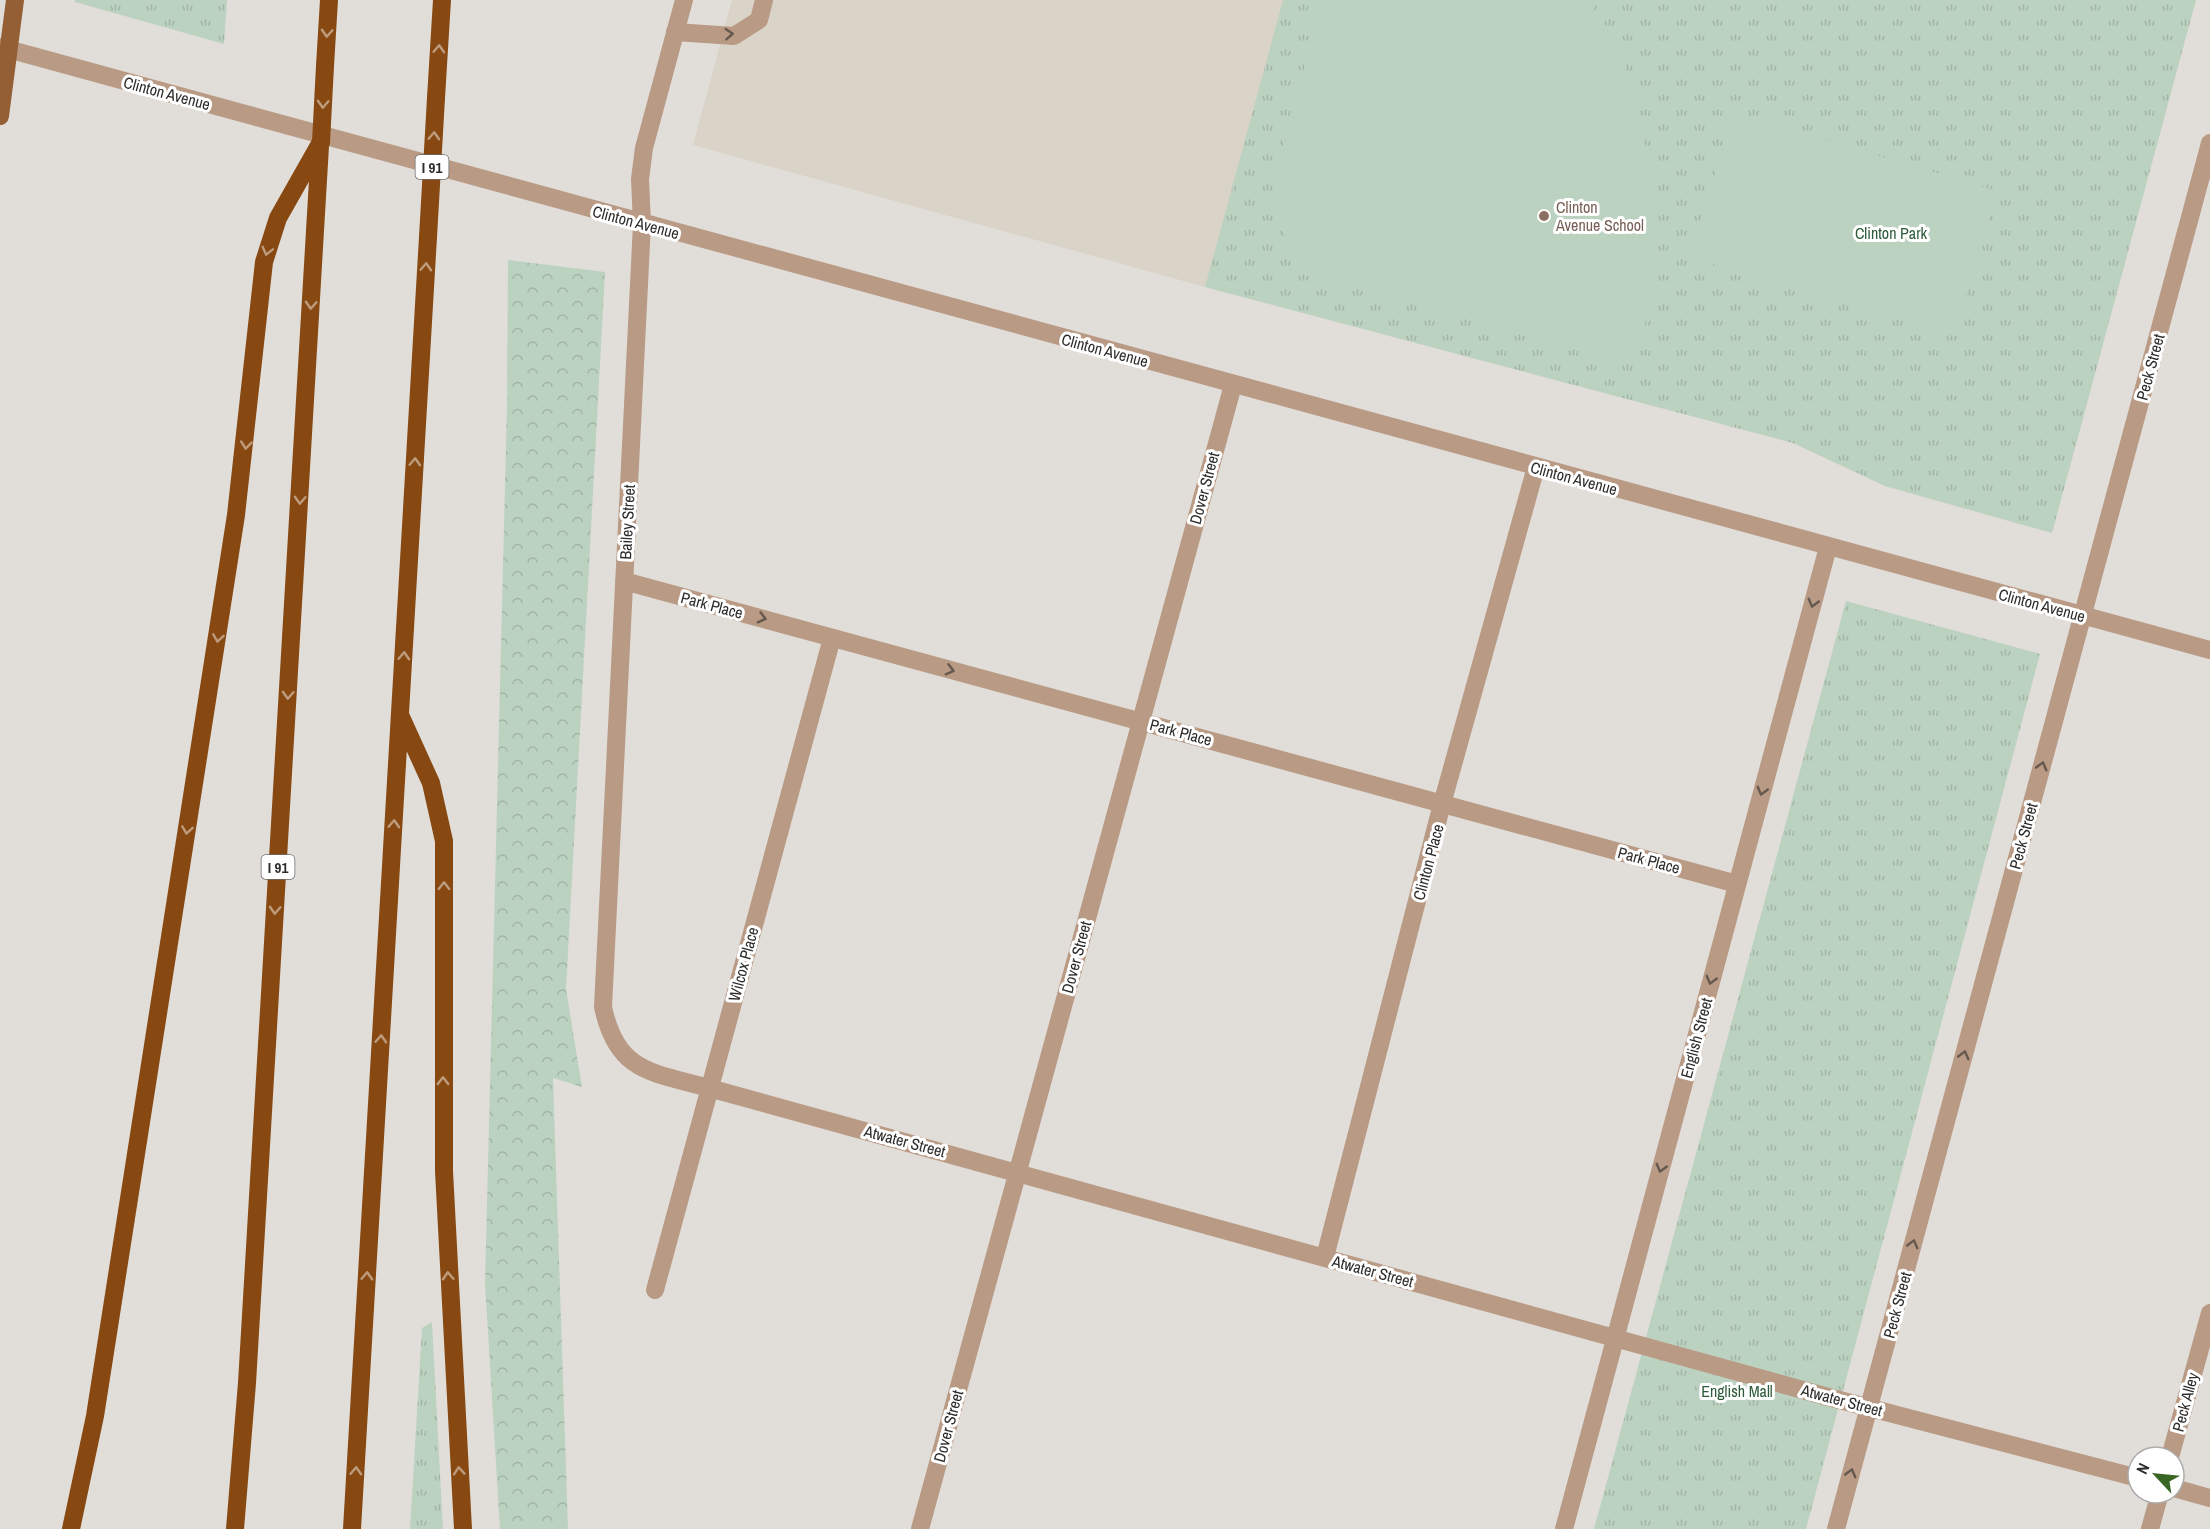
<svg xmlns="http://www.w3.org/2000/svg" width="2210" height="1529" font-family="'Archivo Narrow',sans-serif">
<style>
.built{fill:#dad3c8}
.grass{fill:url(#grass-tufts)}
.forest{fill:url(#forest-crowns)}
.pitch{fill:#bcd2c0}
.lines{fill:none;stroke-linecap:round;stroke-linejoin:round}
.lane{stroke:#b99a84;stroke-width:18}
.street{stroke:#b99a84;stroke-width:18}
.primary{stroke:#955f36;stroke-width:18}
.highway{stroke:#874911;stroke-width:18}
.highway-bridge{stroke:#874911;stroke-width:18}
.oneway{stroke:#bd9b7c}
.oneway2{stroke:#65584e}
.education-dot{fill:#8d6e63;stroke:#fff;stroke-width:2}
.labels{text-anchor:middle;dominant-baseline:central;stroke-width:6;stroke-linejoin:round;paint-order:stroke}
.shield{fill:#fff;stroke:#6c6b6a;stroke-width:1.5}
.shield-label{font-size:15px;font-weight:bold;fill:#2d2c2a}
.street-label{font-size:16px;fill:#2d2c2a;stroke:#fff}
.education-label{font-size:16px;fill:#785e54;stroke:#fff;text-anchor:start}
.park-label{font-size:16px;fill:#2d5a38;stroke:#fff}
</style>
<defs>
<pattern id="grass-tufts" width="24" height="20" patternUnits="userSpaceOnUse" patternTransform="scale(1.5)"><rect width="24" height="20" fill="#bcd2c0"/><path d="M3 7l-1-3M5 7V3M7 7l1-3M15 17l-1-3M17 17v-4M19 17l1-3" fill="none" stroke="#a2b4a5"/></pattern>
<pattern id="forest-crowns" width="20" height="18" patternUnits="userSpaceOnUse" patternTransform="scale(1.5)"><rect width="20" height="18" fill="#bcd2c0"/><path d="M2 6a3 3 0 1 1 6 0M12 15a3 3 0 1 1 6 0" fill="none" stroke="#a2b4a5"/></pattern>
</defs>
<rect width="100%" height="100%" fill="#e1deda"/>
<path class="built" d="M732,0H2196L2052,533L1885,486L1793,443L1205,287L693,145Z"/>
<path class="grass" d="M75,0H227L224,44L75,2Z
M1283,0H2196L2052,533L1885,486L1793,443L1205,287Z
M1846,601L2040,654L1806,1529H1594Z
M432,1322L443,1529H410L422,1328Z"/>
<path class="forest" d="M508,260L605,272L566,989L582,1087L553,1078L568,1529H500L485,1284L507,405Z"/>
<path class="pitch" d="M1322,0H1589L1625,61L1650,165V305L1634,366L1300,272L1270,198Z
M1733,113L1997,191L1954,336L1690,257Z"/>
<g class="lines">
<path class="lane" d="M675,32L734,36L759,20L764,0
M2170,1457L2210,1313
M2150,1529L2160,1493"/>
<path class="street" d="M684,0L644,148L640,179L642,224L603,1007C617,1073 652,1072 709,1088L1832,1398L2138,1478
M0,47L2210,650
M624,581L1737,884
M1325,1257L1442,804L1536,467
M655,1290L832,638
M2174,1488L2210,1498
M920,1529L1233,385
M1564,1529L1828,547
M1836,1529L2210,143"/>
<path class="primary" d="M0,116L15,0"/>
<path class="highway" d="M325,66L329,0
M436,98L442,0
M401,717L431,783L444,841V1171L463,1529
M71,1529L95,1416L236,515L264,262L278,218L321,142
M235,1529L247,1383L320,146
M352,1529L428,237"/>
<path class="highway-bridge" d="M321,142L325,66
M428,237L436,98"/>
</g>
<defs><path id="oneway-chevron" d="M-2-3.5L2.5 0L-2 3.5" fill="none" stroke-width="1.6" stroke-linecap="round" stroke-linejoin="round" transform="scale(1.5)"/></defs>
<g class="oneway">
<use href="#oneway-chevron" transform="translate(327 33) rotate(93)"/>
<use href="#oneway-chevron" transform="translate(439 49) rotate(-87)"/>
<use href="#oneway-chevron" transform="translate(323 104) rotate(93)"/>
<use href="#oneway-chevron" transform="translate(434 136) rotate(-87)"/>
<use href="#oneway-chevron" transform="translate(267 251) rotate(104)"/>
<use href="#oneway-chevron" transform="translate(426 267) rotate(-87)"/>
<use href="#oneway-chevron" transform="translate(311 305) rotate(93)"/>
<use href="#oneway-chevron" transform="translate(246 445) rotate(96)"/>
<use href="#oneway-chevron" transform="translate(415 462) rotate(-87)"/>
<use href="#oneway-chevron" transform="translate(300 500) rotate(93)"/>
<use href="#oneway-chevron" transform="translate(218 638) rotate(99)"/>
<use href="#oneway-chevron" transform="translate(404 656) rotate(-87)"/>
<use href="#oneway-chevron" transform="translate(288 695) rotate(93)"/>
<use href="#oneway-chevron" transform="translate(394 824) rotate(-87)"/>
<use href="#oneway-chevron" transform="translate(187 830) rotate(99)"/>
<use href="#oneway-chevron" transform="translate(444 886) rotate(-89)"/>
<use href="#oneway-chevron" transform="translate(275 910) rotate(93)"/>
<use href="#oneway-chevron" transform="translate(381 1039) rotate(-87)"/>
<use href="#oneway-chevron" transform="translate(443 1081) rotate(-90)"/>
<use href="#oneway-chevron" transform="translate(367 1276) rotate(-87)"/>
<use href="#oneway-chevron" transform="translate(448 1276) rotate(-93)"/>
<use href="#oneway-chevron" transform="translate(356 1471) rotate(-87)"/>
<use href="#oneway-chevron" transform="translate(459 1471) rotate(-94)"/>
</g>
<g class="oneway2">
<use href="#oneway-chevron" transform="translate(729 34) rotate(-4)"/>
<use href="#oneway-chevron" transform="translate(1813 603) rotate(105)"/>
<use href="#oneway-chevron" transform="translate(762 618) rotate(15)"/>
<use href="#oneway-chevron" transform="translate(950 670) rotate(15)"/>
<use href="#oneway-chevron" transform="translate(2042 766) rotate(-75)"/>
<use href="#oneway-chevron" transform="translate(1762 791) rotate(105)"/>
<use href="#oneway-chevron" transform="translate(1711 980) rotate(105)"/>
<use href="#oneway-chevron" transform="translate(1964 1055) rotate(-75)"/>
<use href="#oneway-chevron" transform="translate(1661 1168) rotate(105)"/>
<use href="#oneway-chevron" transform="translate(1913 1244) rotate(-75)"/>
<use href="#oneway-chevron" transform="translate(1851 1473) rotate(-75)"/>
</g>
<circle class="education-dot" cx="1544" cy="216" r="6"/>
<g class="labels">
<g class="shield">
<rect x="415.5" y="155" width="33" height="24" rx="4.5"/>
<rect x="261.5" y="855" width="33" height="24" rx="4.5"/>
</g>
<g class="shield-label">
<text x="432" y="167">I 91</text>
<text x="278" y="867">I 91</text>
</g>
<g class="street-label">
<text transform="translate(167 93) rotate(15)">Clinton Avenue</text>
<text transform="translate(636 222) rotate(15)">Clinton Avenue</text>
<text transform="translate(1105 350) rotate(15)">Clinton Avenue</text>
<text transform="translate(2150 367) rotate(-75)">Peck Street</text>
<text transform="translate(1574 478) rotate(15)">Clinton Avenue</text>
<text transform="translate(1204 488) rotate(-75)">Dover Street</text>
<text transform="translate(627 522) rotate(-87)">Bailey Street</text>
<text transform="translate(712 605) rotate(15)">Park Place</text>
<text transform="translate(2042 605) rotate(15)">Clinton Avenue</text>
<text transform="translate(1181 732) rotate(15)">Park Place</text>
<text transform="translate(2023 836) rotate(-75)">Peck Street</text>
<text transform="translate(1649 860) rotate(15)">Park Place</text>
<text transform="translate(1428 862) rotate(-75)">Clinton Place</text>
<text transform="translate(1076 957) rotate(-75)">Dover Street</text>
<text transform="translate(743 964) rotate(-75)">Wilcox Place</text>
<text transform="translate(1696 1038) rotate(-75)">English Street</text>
<text transform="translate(905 1141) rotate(15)">Atwater Street</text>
<text transform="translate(1373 1271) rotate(15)">Atwater Street</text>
<text transform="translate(1897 1305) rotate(-75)">Peck Street</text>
<text transform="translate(1842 1400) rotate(15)">Atwater Street</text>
<text transform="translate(2185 1402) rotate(-75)">Peck Alley</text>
<text transform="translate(948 1426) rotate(-75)">Dover Street</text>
</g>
<g class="education-label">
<text x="1556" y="207">Clinton<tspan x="1556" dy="18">Avenue School</tspan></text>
</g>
<g class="park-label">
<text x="1891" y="233">Clinton Park</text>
<text x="1737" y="1391">English Mall</text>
</g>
</g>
<g transform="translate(2156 1475) rotate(296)"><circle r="28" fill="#ffffff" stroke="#ababaa" stroke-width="1.5"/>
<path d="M0-4.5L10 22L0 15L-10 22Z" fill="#396624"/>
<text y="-9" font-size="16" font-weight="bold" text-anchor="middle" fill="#2d2c2a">N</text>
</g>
</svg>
